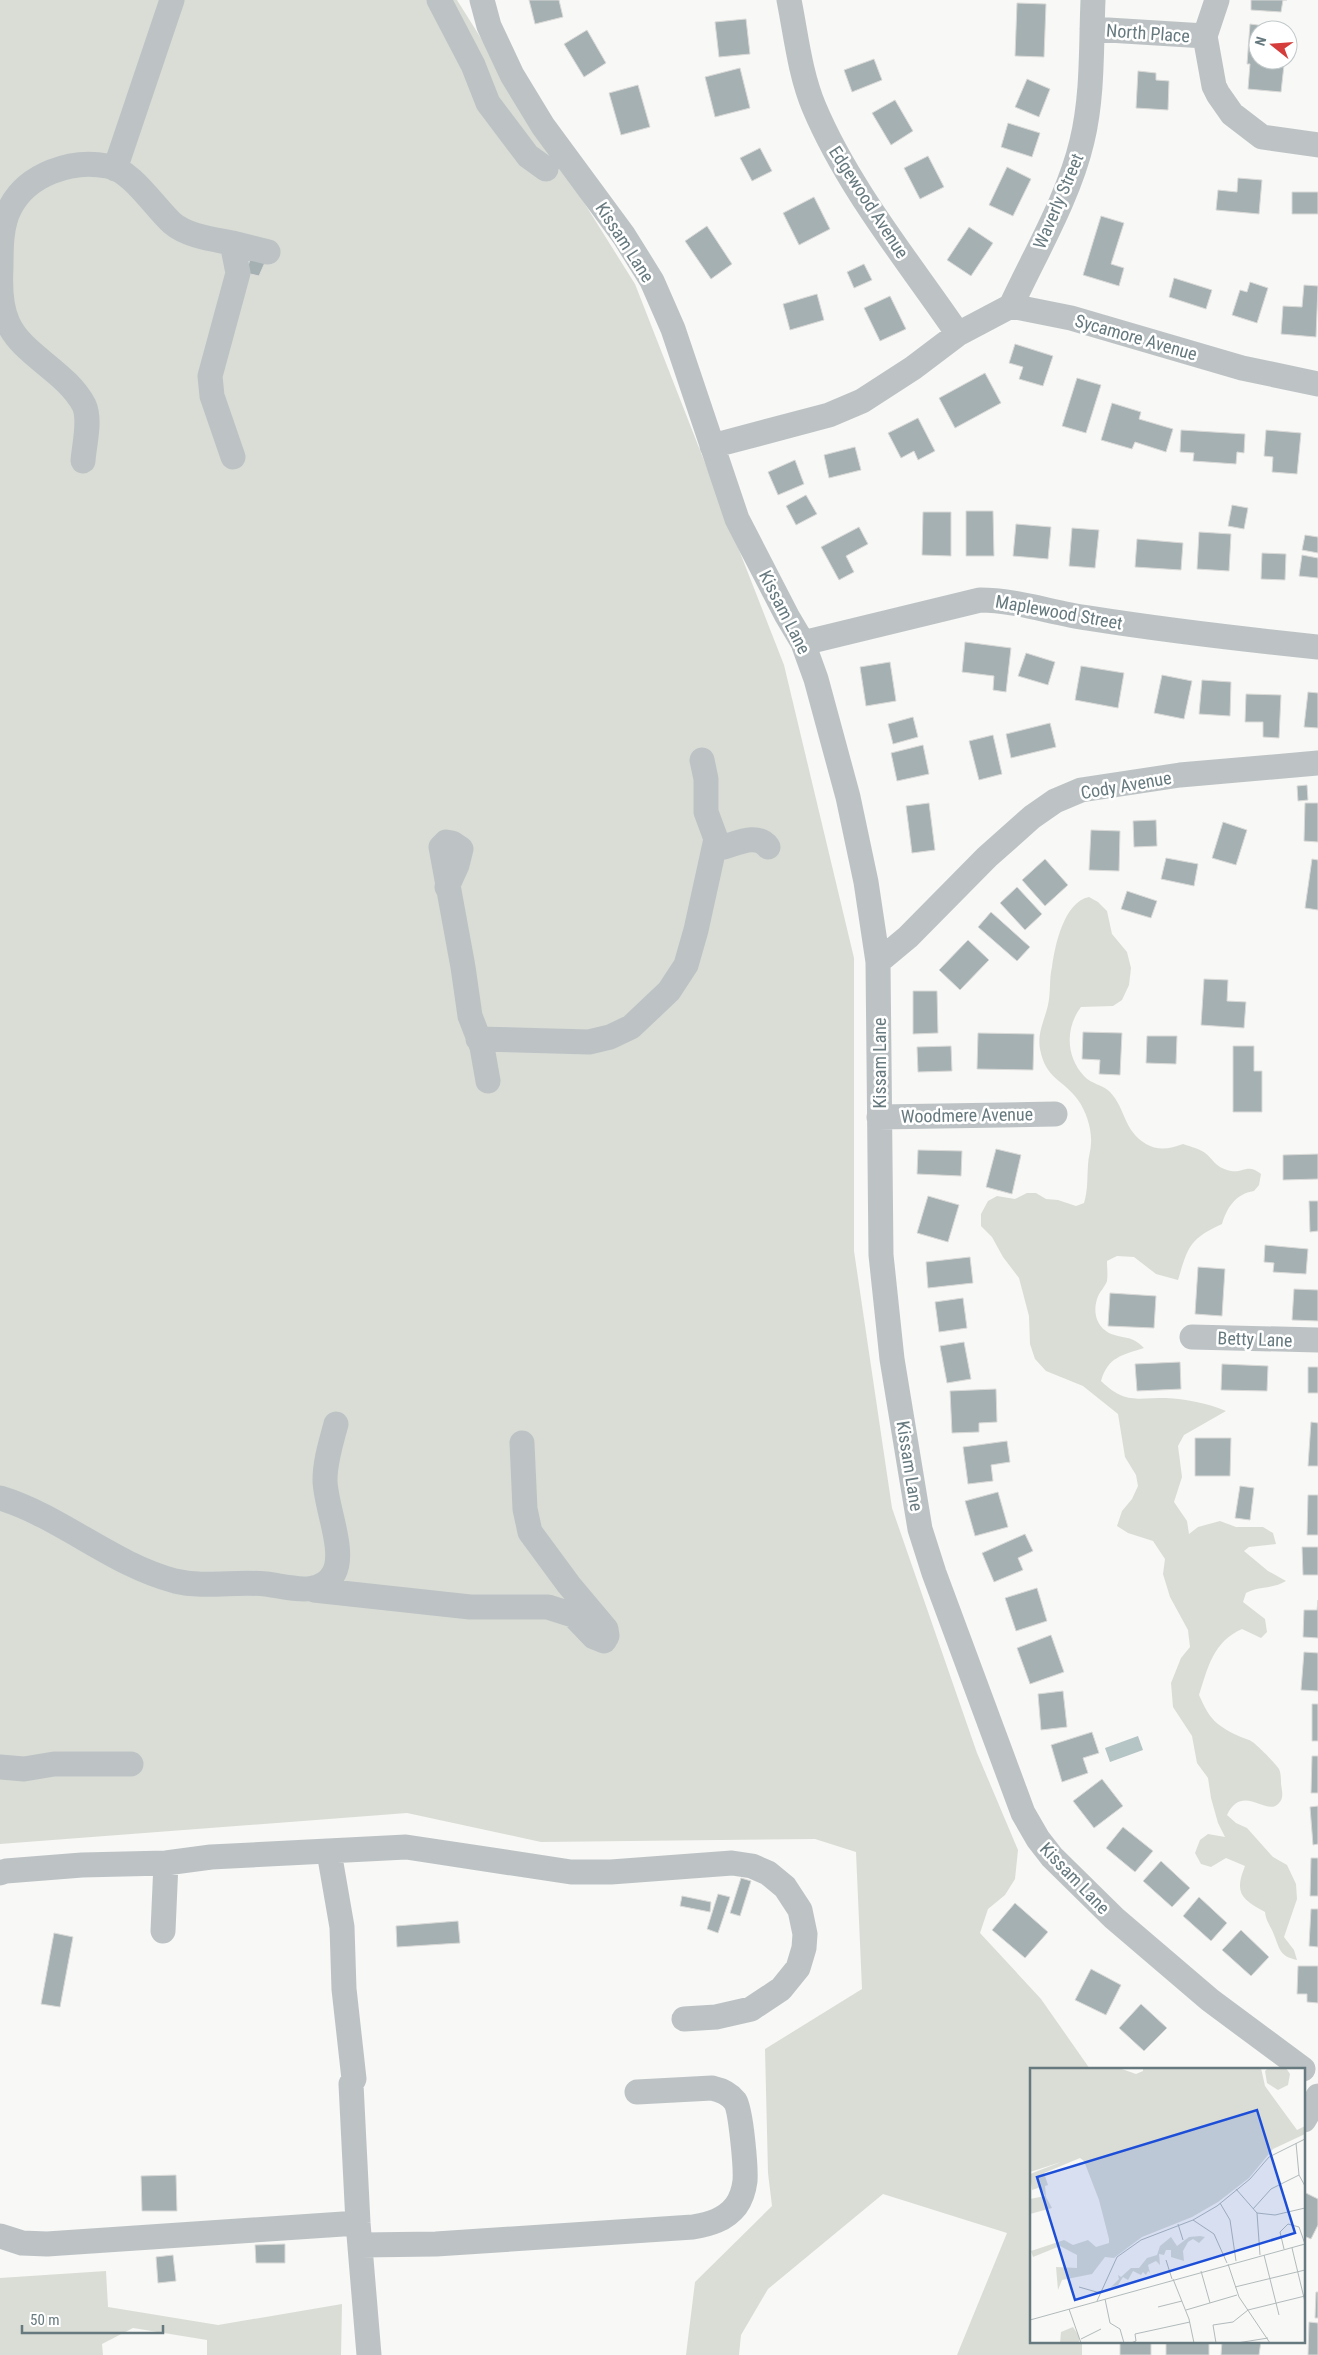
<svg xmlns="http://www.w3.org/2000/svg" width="1318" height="2355" font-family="'Roboto Condensed',sans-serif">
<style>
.green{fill:#daddd6}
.water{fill:#b5c4c5}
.building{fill:#a5b0b2;stroke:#dadad8}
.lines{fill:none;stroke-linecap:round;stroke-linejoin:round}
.minor{stroke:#bdc3c5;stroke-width:25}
.labels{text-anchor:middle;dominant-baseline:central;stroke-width:5;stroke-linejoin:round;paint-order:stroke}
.street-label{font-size:18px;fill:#66797e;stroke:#fff}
.inset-road{fill:none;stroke:#b1babb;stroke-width:1}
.view{fill:#1d4ed8;fill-opacity:0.15;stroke:#1d4ed8;stroke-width:2.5}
.inset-edge{fill:none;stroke:#66797e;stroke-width:2.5}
</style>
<rect width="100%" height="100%" fill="#f8f8f6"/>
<path class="green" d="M0,0H457L635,284L784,665L854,958V1251L892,1508L977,1753L1018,1850L1015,1879L1005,1895L988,1909L980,1933L1041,1999L1090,2069H1032V2341H1082V2355H957L1007,2233L883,2194L768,2289L741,2335L739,2355H686L695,2282L772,2206L768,2173L765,2049L862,1989L856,1852L815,1839L541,1842L407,1813L0,1844Z
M1089,897L1098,902L1107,911L1112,934L1127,952L1131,968L1129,985L1122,1000L1113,1006L1081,1007C1065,1028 1066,1057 1084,1076C1091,1084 1104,1085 1110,1092C1126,1109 1123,1130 1146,1144C1158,1151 1170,1149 1183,1144C1188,1146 1197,1148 1202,1151C1214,1158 1213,1167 1231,1171C1244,1173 1247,1163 1261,1174L1259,1185L1254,1191C1235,1194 1227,1208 1222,1224C1189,1239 1188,1247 1178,1280L1156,1274L1134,1257L1117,1256L1107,1261C1107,1267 1108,1275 1107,1281C1105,1287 1099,1292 1097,1299C1093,1312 1096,1326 1109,1333C1125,1340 1130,1334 1144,1348C1122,1355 1108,1357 1101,1381C1125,1404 1136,1398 1166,1398C1185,1399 1208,1403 1226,1411L1184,1435L1178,1446L1182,1477L1174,1502L1187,1521L1189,1534L1198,1527L1220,1521L1236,1527H1263L1273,1533L1276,1544L1249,1547L1244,1551L1268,1571L1286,1581C1273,1589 1259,1586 1246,1593L1243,1602L1265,1619L1267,1632L1261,1638L1242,1629C1213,1642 1208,1667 1199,1695C1204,1706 1209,1717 1218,1724C1228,1732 1238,1736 1249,1740C1254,1741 1276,1764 1279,1769C1281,1773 1281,1780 1281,1784C1282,1791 1284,1798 1279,1803C1267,1818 1243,1782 1227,1815L1236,1823L1247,1828L1273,1857L1287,1865L1296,1884L1297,1899L1284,1937L1294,1950L1297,1960C1279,1956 1280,1949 1274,1935C1271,1926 1266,1922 1265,1912C1241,1899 1234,1893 1245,1866L1226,1858L1211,1867L1201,1864L1195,1853L1200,1840L1208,1834L1225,1837L1218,1823L1211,1798L1208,1778L1197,1763L1192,1736L1173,1707L1171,1683L1181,1658L1190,1647L1188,1630L1170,1597L1163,1574L1165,1559L1153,1541L1128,1533L1117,1526L1122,1511L1132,1499L1138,1486L1136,1475L1125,1457L1118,1414L1083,1386L1046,1371L1035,1359L1030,1344L1029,1316L1019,1278L1003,1257L992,1237L981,1226V1214L988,1201L997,1196L1015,1199L1027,1193H1036L1046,1199L1058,1200L1076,1206L1084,1203C1088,1190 1087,1179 1088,1165C1088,1158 1091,1150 1091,1143C1092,1129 1086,1111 1078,1100C1063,1079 1046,1080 1040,1049C1037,1033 1045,1019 1048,1005C1051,992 1049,979 1052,967C1055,945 1064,902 1089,897Z
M106,2271L108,2307L218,2325L342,2304L341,2355H207V2340L133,2328L102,2344L103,2355H0V2278Z"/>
<path class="water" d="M1138,1736L1143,1750L1110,1762L1105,1748Z"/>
<path class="building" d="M529,0H559L563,17L535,24Z
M1251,0H1287H1283L1281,12L1251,10Z
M1017,3L1046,4L1044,57L1015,56Z
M746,19L750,54L719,57L715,22Z
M1250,24L1265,26V30H1258V60H1273V64L1284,65L1281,92L1248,89L1250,64H1247Z
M587,30L606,63L584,77L564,44Z
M874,59L882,80L852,92L844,70Z
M740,68L750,108L715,117L705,77Z
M1138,71L1156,73V80L1169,81L1168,110L1136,108Z
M1027,79L1050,89L1039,117L1015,107Z
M638,85L650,127L621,135L609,93Z
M895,100L913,131L891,145L872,113Z
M1008,123L1040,133L1032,157L1001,147Z
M760,148L772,171L752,181L740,158Z
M928,156L944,187L920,199L904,168Z
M1007,167L1031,179L1013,216L989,205Z
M1238,178L1262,180L1259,214L1216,210L1218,190L1237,192Z
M1292,192H1318V214H1292Z
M814,197L830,229L799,245L783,213Z
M1101,216L1124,223L1111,264L1124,268L1119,286L1083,275Z
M707,226L732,264L711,279L685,241Z
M969,227L993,243L971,276L947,260Z
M267,258L259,276L246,273L250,259Z
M864,264L872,280L854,288L847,272Z
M1174,278L1212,290L1206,309L1169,297Z
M1250,282L1268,288L1257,323L1232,315L1240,290L1247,292Z
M1304,285L1318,286L1316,337L1281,334L1283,306L1302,307Z
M817,294L824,320L790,330L783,304Z
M890,296L906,329L880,341L864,308Z
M1015,344L1053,356L1043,386L1019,379L1023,367L1009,363Z
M985,373L1001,403L955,428L939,398Z
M1077,378L1101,385L1086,433L1062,426Z
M1112,403L1141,412L1139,419L1173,429L1166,452L1135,442L1132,449L1101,440Z
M918,418L935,451L918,460L914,451L901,458L888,433Z
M1181,430L1245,434L1244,453L1237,452L1236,464L1193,461L1194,453L1180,452Z
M1266,430L1301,433L1297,474L1272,472L1273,457L1264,456Z
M855,447L861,470L829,478L824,455Z
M795,460L804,484L778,495L768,472Z
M806,495L817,514L796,525L786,506Z
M1232,505L1248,508L1244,529L1228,526Z
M966,511H993L994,556H966Z
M923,512H951V556L922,555Z
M1016,524L1051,527L1048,559L1013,556Z
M859,527L868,544L846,556L854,572L839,580L821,547Z
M1072,528L1099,530L1095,568L1069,566Z
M1199,532L1231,534L1229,571L1197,569Z
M1305,535L1318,537V553L1302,550Z
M1137,539L1183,543L1181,570L1135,567Z
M1262,553L1286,554L1285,580L1261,579Z
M1302,555L1318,558V578L1299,576Z
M965,642L1011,648L1006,692L993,690L994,676L962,672Z
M1026,653L1055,662L1048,685L1018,676Z
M890,662L896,701L866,706L860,667Z
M1081,666L1124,673L1118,708L1075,700Z
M1162,675L1192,681L1184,719L1154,713Z
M1202,680L1231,682L1230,716L1199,714Z
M1308,692L1318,693V728L1304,727Z
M1246,694L1281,695L1279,738L1263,737V722H1245Z
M913,717L918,737L893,744L888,724Z
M1050,723L1056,747L1011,758L1006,734Z
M993,735L1002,774L979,780L969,741Z
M923,745L929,774L897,781L891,753Z
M1307,785L1308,800L1298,801L1297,786Z
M929,803L935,850L912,853L906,806Z
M1305,803H1318V842L1304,841Z
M1156,820L1157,846L1134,847L1133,821Z
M1223,822L1247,830L1236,865L1212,858Z
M1091,830L1120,831L1119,871L1089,870Z
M1166,858L1198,864L1194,886L1161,879Z
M1045,859L1068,885L1045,906L1022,880Z
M1312,859L1318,860V910L1305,908Z
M1017,887L1042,914L1025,930L1000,903Z
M1127,891L1157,901L1151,918L1121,909Z
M991,912L1030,947L1017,961L978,927Z
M968,940L989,960L960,990L939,970Z
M1204,979L1228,980L1227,1001L1246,1002L1244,1028L1201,1025Z
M913,991H937L938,1033L913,1034Z
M1083,1032L1122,1033L1120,1075L1099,1074L1100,1060L1082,1059Z
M978,1033L1034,1034L1033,1070L977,1069Z
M1147,1036H1177L1176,1064L1146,1063Z
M951,1046L952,1071L918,1072L917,1047Z
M1233,1046H1254V1071H1262V1112H1233Z
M996,1149L1021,1155L1012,1194L986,1187Z
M918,1150L962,1151L961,1176L917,1174Z
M1318,1154V1179L1283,1180V1155Z
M928,1196L959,1205L948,1242L917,1233Z
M1309,1201H1318V1231L1310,1232Z
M1265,1245L1308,1249L1306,1274L1273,1272L1274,1263L1264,1262Z
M970,1257L973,1283L928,1288L926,1262Z
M1198,1267L1225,1269L1222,1316L1195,1314Z
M1294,1289L1318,1290V1321L1292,1320Z
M1110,1293L1156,1296L1154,1328L1108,1326Z
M963,1298L967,1328L939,1332L935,1302Z
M964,1342L971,1379L947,1383L940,1346Z
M1180,1362L1181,1389L1137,1391L1135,1364Z
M1222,1364L1268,1366L1267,1391L1221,1390Z
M1308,1367H1318V1393H1308Z
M996,1389L997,1422L979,1423V1432L952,1433L950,1391Z
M1311,1422L1318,1423V1466H1308Z
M1195,1438H1231L1230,1476H1195Z
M1007,1441L1010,1462L991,1465L993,1481L968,1484L963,1447Z
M1240,1486L1254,1488L1250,1520L1235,1518Z
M998,1492L1008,1527L975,1536L965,1501Z
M1308,1495H1318V1535H1307Z
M1025,1534L1033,1551L1018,1558L1023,1570L994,1582L982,1553Z
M1302,1547H1318V1575H1303Z
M1037,1588L1047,1621L1016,1631L1005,1598Z
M1318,1600V1638L1303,1637L1304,1610H1317Z
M1051,1635L1064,1672L1030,1684L1017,1648Z
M1304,1652L1318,1653V1691L1301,1690Z
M1063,1691L1067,1727L1041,1730L1038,1694Z
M1312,1704H1318V1741H1312Z
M1092,1732L1099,1753L1083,1758L1088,1773L1062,1782L1051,1745Z
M1312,1756H1318V1793H1311Z
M1102,1779L1123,1806L1094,1828L1073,1801Z
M1318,1806V1844L1313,1845L1310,1807Z
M1123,1827L1153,1851L1135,1872L1106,1848Z
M1311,1858H1318V1896H1310Z
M1161,1861L1190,1888L1172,1907L1143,1881Z
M741,1878L751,1881L740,1916L730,1913Z
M718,1894L730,1897L718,1933L707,1929Z
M682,1896L711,1902L710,1912L680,1906Z
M1199,1897L1227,1923L1211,1941L1183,1916Z
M1015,1903L1048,1932L1025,1958L992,1930Z
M1311,1909H1318V1947L1309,1946Z
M458,1921L460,1943L397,1947L396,1926Z
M1241,1930L1269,1957L1251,1976L1222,1950Z
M54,1933L73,1937L60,2007L41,2004Z
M1298,1966H1318V2003L1307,2002V1994H1297Z
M1091,1969L1121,1985L1106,2015L1075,2000Z
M1141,2004L1167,2028L1144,2051L1119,2028Z
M176,2175L177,2211H142L141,2176Z
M1304,2192L1318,2199V2225L1311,2239L1304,2236Z
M285,2244V2263H256L255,2245Z
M173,2255L176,2281L158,2283L156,2257Z
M1316,2292H1318V2318H1315Z
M1309,2322L1318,2323V2355H1308Z
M1120,2341H1151V2355H1120Z
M1166,2341L1209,2342V2355H1166Z
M1222,2341H1261L1259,2355H1221Z"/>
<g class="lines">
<path class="minor" d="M439,0L473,65L488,103L528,156L546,169
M482,0L489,26L512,75L543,126L624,236L652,281L673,329L737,519L787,616L803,643L816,679L848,797L866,882L878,962L881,1255L892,1359L920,1529L934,1573L1023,1813L1038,1839L1052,1857L1114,1918L1210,2000L1303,2069
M789,0C796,35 800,74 814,107C848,188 909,262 958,334
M1217,0L1205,36L1214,86L1218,94L1232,114L1262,137L1318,145
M1092,29L1205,36
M115,169L172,0
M232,243L268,252
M1011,306C1035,254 1069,197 1082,141C1093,96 1091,47 1093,0
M712,446L829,415L862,401L913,368L958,334L1011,306L1071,318L1242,368L1318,384
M83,461C84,445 91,420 84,405C66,371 22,355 8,323C0,306 0,285 1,267C1,248 1,225 10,208C27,174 72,159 107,166C132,170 154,207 172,223C187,236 212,239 232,243L238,273L210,376L212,396L233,457
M803,643L980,600C1016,600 1052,613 1088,618C1164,630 1241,639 1318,647
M702,760L706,779V812L716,839
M447,887L457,865L461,849L452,843L446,842L441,847L463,967L470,1016L482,1047L488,1081
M878,962L908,937L987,857L1032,817L1055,801L1081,790L1180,775L1318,763
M478,1039L589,1042L610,1037L631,1027L669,991L686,965L696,930L716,839L724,847C738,843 758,833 768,847
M879,1117L1055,1114
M1192,1337L1318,1340
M0,1498C62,1517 111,1564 175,1581C204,1588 236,1581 266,1584C289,1587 321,1598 334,1573C346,1551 325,1505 325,1480C325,1461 331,1443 336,1424
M314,1590L470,1607H548L573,1615L594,1637L604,1641L607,1636L606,1629L569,1585L530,1532L525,1509L522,1443
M0,1767L24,1769L54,1764H131
M329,1852L342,1927L344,1989L354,2079L351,2084L358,2223L369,2355
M0,1873L6,1871L82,1865L166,1863L211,1857L406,1847L571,1872H611L732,1863L752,1866L768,1873L785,1887L800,1910L805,1934L804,1948L798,1968L781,1989L751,2009L716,2017L684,2019
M163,1931L166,1863
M1304,2120L1318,2096
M0,2236L22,2243L47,2244L358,2223
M361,2245L436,2244L693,2227C710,2224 725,2220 736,2206C741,2199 744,2189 745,2181C746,2168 741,2110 735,2101C729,2093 721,2090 712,2088L637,2092"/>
</g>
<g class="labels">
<g class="street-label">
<text transform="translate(1148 33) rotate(4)">North Place</text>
<text transform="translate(1058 201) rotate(-67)">Waverly Street</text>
<text transform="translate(869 202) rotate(57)">Edgewood Avenue</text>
<text transform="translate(625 242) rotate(57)">Kissam Lane</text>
<text transform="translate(1136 337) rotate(16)">Sycamore Avenue</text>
<text transform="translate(785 612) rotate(63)">Kissam Lane</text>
<text transform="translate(1059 612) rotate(10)">Maplewood Street</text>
<text transform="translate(1126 785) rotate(-10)">Cody Avenue</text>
<text transform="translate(879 1063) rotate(-90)">Kissam Lane</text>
<text transform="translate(967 1115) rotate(-1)">Woodmere Avenue</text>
<text transform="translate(1255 1339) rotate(2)">Betty Lane</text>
<text transform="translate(910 1466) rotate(81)">Kissam Lane</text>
<text transform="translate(1075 1878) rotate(46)">Kissam Lane</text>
</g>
</g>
<g transform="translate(1030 2068)">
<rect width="275" height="275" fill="#f8f8f6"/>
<path d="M0,0H89L106,6L113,3V0H231L235,18L267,62L275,58V66L243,81L219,110L188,134L162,149L112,169L84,190L75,189L62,206L32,212L28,222L26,199L47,200V187L30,178L3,189L1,183L34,172L43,177L58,172L66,179L79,175V171L69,132L54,93L50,90L14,105L18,117L15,118L16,129L22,140L0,146V131L15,128L11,119L2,122L0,106L31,94L0,104ZM238,0H256L260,6L258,17L248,22L237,15L235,3ZM170,168L175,169L169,175L163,171L158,174L153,183L154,193L141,189V182H136L134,187L129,186L130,197L126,193L118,197L120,205L118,203L116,207L113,204L111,207L103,203L98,212L93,209L88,217L81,219L89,211L88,207L91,209L101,200H109L117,190L127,187L130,178L141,169L147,178L159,169ZM43,259L49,268V275H30L31,264Z" fill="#daddd6"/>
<path class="inset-road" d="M266,75L269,107L275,118M206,121L227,145L230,187M190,135L200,152L206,193M223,141L241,121L269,107M227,145L245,147L275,140M163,152L184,166L197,195M148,156L153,172M258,156L269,159L275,176M262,180L275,234M254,181L250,164L258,156M234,187L249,247M136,192L142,211M198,196L209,229L240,275M171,203L180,235M143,211L159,251L164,275M49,219L70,225M205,219L275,202M75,231L80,255L90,261L94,275M67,233L87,189L111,172L163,152L187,138L220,111L239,89L275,71M128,239L152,233M39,241L51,275M156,242L207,227M0,252L275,176M51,271L71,261M101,275L106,273L105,266L160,254M186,275L183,257L203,254L218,242L275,228M207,275L238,270"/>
<path class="view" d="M227,42L265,165L45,232L7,109Z"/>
<rect width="275" height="275" class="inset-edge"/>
</g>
<g transform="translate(1273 45) rotate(287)"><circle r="24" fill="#ffffff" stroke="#c2c9cb"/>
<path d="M0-4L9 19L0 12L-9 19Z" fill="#d43d3b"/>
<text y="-8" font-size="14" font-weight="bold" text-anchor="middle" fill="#66797e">N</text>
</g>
<path d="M22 2325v8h141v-8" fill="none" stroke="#66797e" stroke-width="2.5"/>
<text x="30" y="2325" font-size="15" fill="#66797e" stroke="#ffffff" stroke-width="4" paint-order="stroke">50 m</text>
</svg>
